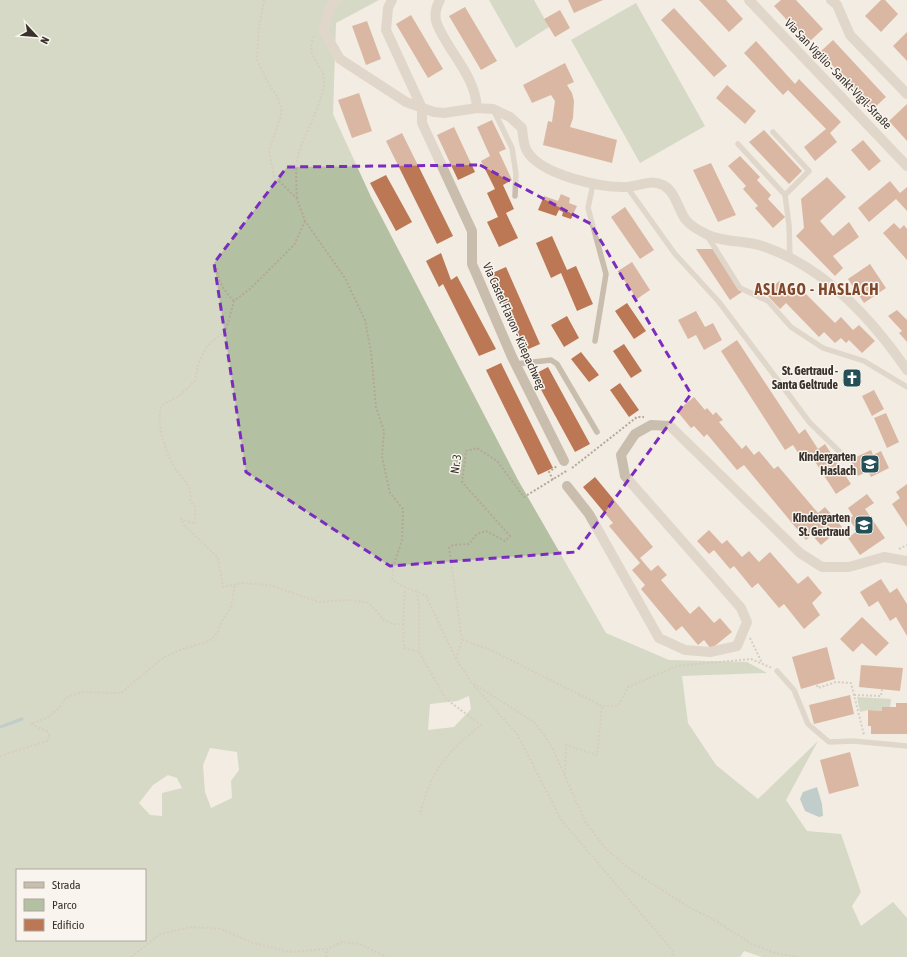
<svg xmlns="http://www.w3.org/2000/svg" width="907" height="957" font-family="'Asap Condensed',sans-serif">
<style>
.green{fill:#b4c0a2;fill-rule:evenodd}
.water{fill:#83a7ad}
.lines{fill:none;stroke-linecap:round;stroke-linejoin:round}
.stream{stroke:#83a7ad;stroke-width:3}
.building{fill:#bc7755}
.path{stroke:#b5a798;stroke-width:2;stroke-dasharray:2 2;stroke-linecap:butt}
.service{stroke:#c9bdae;stroke-width:5.5}
.minor{stroke:#c9bdae;stroke-width:10}
.marked{fill:none;stroke:#7b2cbf;stroke-width:3;stroke-dasharray:8 5;stroke-linejoin:round}
.labels{text-anchor:middle;dominant-baseline:central;stroke-width:3;stroke-linejoin:round;paint-order:stroke}
.street-label{font-size:12px;fill:#39312c;stroke:#f9f5ee}
.poi-label{font-size:12px;font-weight:bold;fill:#39312c;stroke:#f9f5ee;text-anchor:end}
.district-label{font-size:16px;font-weight:bold;letter-spacing:1px;fill:#81472b;stroke:#f9f5ee}
</style>
<rect width="100%" height="100%" fill="#f2ece2"/>
<path class="green" d="M0,0H379L336,23L333,114L371,197L518,480L606,633L669,660L747,662L767,673L682,676L688,723L716,765L758,799L818,741L786,800L807,831L841,834L861,892L852,906L861,926L893,902L907,918V957H762L744,951L740,957H0ZM469,696L471,709L454,727L428,730L430,704L457,701ZM210,748L237,752L239,770L231,781L232,798L211,808L205,792L203,765ZM168,775L177,778L182,788L162,793V816L150,815L139,803L153,785ZM17,870H145V940H17Z
M489,0H534L549,27L516,48Z
M636,3L705,126L640,163L571,40Z
M857,697L891,699L890,707H883L882,711L868,710L860,712Z"/>
<path class="water" d="M817,787L822,804L823,816L819,817L805,811L800,799L803,792Z"/>
<g class="lines">
<path class="stream" d="M0,727L22,719"/>
</g>
<path class="building" d="M568,0H603L574,13Z
M699,0H726L743,19L729,32Z
M781,0H796L823,29L808,43L774,6Z
M881,0H885L898,14L881,32L865,16Z
M465,7L497,61L481,70L449,16Z
M674,8L727,66L714,77L661,20Z
M560,10L570,28L555,37L544,19Z
M411,15L443,69L428,78L396,24Z
M367,21L381,59L366,65L352,26Z
M907,32V61L893,46Z
M833,40L886,97L873,109L820,52Z
M756,41L795,84L799,79L841,122L830,133L837,142L815,161L804,147L826,129L788,90L783,95L744,53Z
M565,63L574,82L567,85L572,93L574,101L573,118L570,127L617,140L612,163L543,145L548,121L552,122L555,101L551,95L532,103L523,85Z
M727,85L756,111L745,124L716,98Z
M359,93L372,131L352,138L338,100Z
M907,104V141L889,121Z
M492,120L506,149L499,152L512,180L503,185L514,209L506,213L518,238L499,247L487,222L498,217L487,193L495,189L481,161L490,156L477,127Z
M454,127L475,172L458,180L437,135Z
M764,130L802,171L789,184L749,142Z
M402,133L453,236L437,244L386,141Z
M863,140L881,161L869,171L851,150Z
M740,156L760,177L757,180L771,195L768,199L785,217L773,228L755,208L758,206L743,189L746,186L728,166Z
M711,163L736,215L718,222L693,170Z
M386,175L412,222L396,231L370,183Z
M827,177L846,197L820,221L833,236L849,222L859,237L833,256L843,268L835,276L796,236L804,228L801,199Z
M890,181L900,193L907,187V211L896,199L869,222L858,208Z
M561,194L570,198L569,203L577,206L571,219L562,216L563,212L559,210L556,216L538,210L544,196L558,201Z
M625,207L654,250L640,259L611,217Z
M894,223L900,229L904,225L907,229V260L883,233Z
M552,236L567,270L576,266L593,304L577,311L561,273L551,278L536,243Z
M696,249H713L742,292L730,300Z
M441,253L451,280L457,276L496,349L479,356L443,284L439,287L426,261Z
M632,262L650,290L637,299L618,271Z
M870,264L886,288L864,303L848,279Z
M506,267L540,344L524,351L490,274Z
M779,281L792,294L799,287L835,323L841,317L853,330L859,325L875,341L862,353L849,340L846,343L841,338L835,343L824,332L819,337L786,303L780,309L766,294Z
M627,303L646,331L634,339L615,311Z
M897,310L907,320V342L899,333L902,331L888,316Z
M696,311L705,327L713,323L722,340L704,350L696,335L688,339L678,320Z
M567,316L579,338L564,347L551,325Z
M737,340L799,434L805,429L818,449L825,444L851,484L836,494L812,457L804,462L793,445L785,450L721,351Z
M624,344L642,371L631,378L613,351Z
M581,352L599,375L589,382L571,359Z
M501,363L553,468L538,475L486,370Z
M548,367L590,444L575,452L533,375Z
M858,370L862,382L849,387H845L842,380L844,377Z
M620,383L639,410L629,417L610,390Z
M874,390L884,409L872,416L862,396Z
M694,397L705,410L707,408L713,415L716,412L723,420L719,422L742,449L746,445L754,455L759,451L774,469L778,466L818,513L825,507L842,527L821,545L812,535L806,540L744,465L737,470L707,434L704,437L694,426L691,428L677,411Z
M886,413L899,442L887,448L874,418Z
M871,450L873,455L881,451L889,468L871,477L868,471L858,476L850,460Z
M595,477L653,547L640,558L651,571L658,565L667,575L661,580L690,614L699,606L714,623L720,618L732,632L711,649L704,640L698,645L682,626L676,631L641,589L645,585L632,570L640,563L609,526L613,523L583,487Z
M907,484V527L892,504L900,498L896,492Z
M867,494L874,503L865,509L885,538L860,555L848,538L857,531L849,519L853,516L848,508Z
M709,530L722,544L727,540L742,557L749,551L759,562L770,552L798,584L808,576L822,593L812,603L820,615L804,629L784,604L779,608L758,583L752,588L734,566L730,569L714,550L709,554L697,541Z
M881,579L890,593L897,588L907,604V636L896,617L890,621L878,601L869,607L860,592Z
M862,617L889,643L876,656L862,643L853,652L840,639Z
M827,647L835,679L801,689L792,657Z
M861,665L903,668L900,691L859,687Z
M850,695L854,714L814,724L809,705Z
M896,703H907V734H871V726H868V710L882,711V707H896Z
M850,752L859,786L829,794L820,760Z"/>
<g class="lines">
<path class="path" d="M264,0L259,27L257,60L266,79L278,98L282,112L269,151L274,176L297,199L305,221L345,278L365,320L371,352L376,407L384,431L382,457L390,493L403,509L402,540L394,564L392,580C405,589 412,589 426,596L456,659L471,682L534,722L551,745L586,823L606,849L631,870L690,908L713,919L752,944L775,953L798,957
M297,198C296,183 295,167 299,152C306,130 320,109 324,85C327,64 302,58 315,34
M305,221L294,245L250,289L234,301L226,330L207,346L198,364L195,381L179,396L162,405C155,421 165,450 173,465C180,478 193,483 190,500L195,507V524L181,519L184,525L218,558L223,587L241,583L269,585L319,602L350,600L369,603L384,620L394,624H403L405,589
M217,268C218,282 224,291 234,301
M572,468L637,417H644
M553,480L549,472L557,466
M899,549L907,545
M416,591L419,605V652
M403,624L404,648L419,652L446,699L481,725C446,753 431,770 420,815
M750,638L762,663
M462,640L491,650L602,706H618L628,687L677,666L751,659L772,668
M456,659L462,640L449,548L453,545L469,544L477,534L486,531L505,541L510,536L462,482L466,451L477,448L497,461L524,497L568,470
M817,685L818,688L836,682L851,683L864,735
M474,686L517,734L562,821L673,951L672,957
M854,695L881,696L882,689
M0,756L47,741L50,735L46,731L31,724C47,718 57,714 65,698L81,692L121,693L164,657L180,650L209,641L218,632L222,621L231,607L235,585
M565,774L566,745L597,755L602,706
M131,957L160,934L192,927L221,929L253,943L290,952L327,949L342,942L360,944L386,957
M326,957L327,949"/>
<path class="service" d="M493,109L512,148L516,174L515,196
M773,132L809,171L785,195
M738,144L785,195L789,225L790,258
M593,184L588,208L606,274L595,341
M627,187L675,254L719,302L810,423L843,455
M708,237L740,288L768,301L791,327L823,348L864,361L907,387
M516,364L551,360L557,364L597,432
M777,671L794,690L808,724L829,742L853,741L907,746"/>
<path class="minor" d="M337,0L331,5L323,30L340,59L406,102L434,112L444,113L477,108L493,109L510,117L522,128C523,136 523,144 527,151C541,175 601,188 627,187C639,186 650,179 663,185C676,192 678,210 686,220C690,225 700,231 706,234C723,243 745,240 762,246C823,266 872,319 907,370
M392,0L388,8L386,30L422,108V123L472,231V264L512,357L564,461
M440,0C436,7 434,16 437,24C449,53 475,75 477,108
M749,0L907,166
M831,0L837,5L850,35L907,94
M567,486L589,514L659,638L685,650L710,652L737,646L747,622L741,608L625,476L621,455L635,434L651,425L670,426L800,553L822,567H849L884,557L907,561"/>
</g>
<path d="M0 0H907V957H0ZM480,165L591,224L691,394L576,552L390,566L246,472L214,263L287,167Z" fill="#f2ece2" fill-opacity=".55" fill-rule="evenodd"/>
<path class="marked" d="M480,165L591,224L691,394L576,552L390,566L246,472L214,263L287,167Z"/>
<defs>
<g id="church-square" transform="scale(1)"><rect x="-9" y="-9" width="18" height="18" rx="4" fill="#244f57" stroke="#f9f5ee"/><path d="M-1.2-6h2.4v3.5h3.3v2.4h-3.3V6h-2.4V-.1h-3.3v-2.4h3.3Z" fill="#fff"/></g>
<g id="school-square" transform="scale(1)"><rect x="-9" y="-9" width="18" height="18" rx="4" fill="#244f57" stroke="#f9f5ee"/><path d="M0-5L7-2L0 1L-7-2ZM-4 1L0 2.5L4 1V4Q0 6-4 4Z" fill="#fff"/></g>
</defs>
<g fill-rule="evenodd">
<use href="#church-square" x="852" y="378"/>
<use href="#school-square" x="870" y="464"/>
<use href="#school-square" x="864" y="525"/>
</g>
<g class="labels">
<g class="street-label">
<text transform="translate(838 74) rotate(46)">Via San Vigilio - Sankt-Vigil-Straße</text>
<text transform="translate(514 326) rotate(66)">Via Castel Flavon - Küepachweg</text>
<text transform="translate(456 464) rotate(-81)">Nr. 3</text>
</g>
<g class="poi-label">
<text x="838" y="371">St. Gertraud -<tspan x="838" dy="14">Santa Geltrude</tspan></text>
<text x="856" y="457">Kindergarten<tspan x="856" dy="14">Haslach</tspan></text>
<text x="850" y="518">Kindergarten<tspan x="850" dy="14">St. Gertraud</tspan></text>
</g>
<g class="district-label">
<text x="817" y="289">ASLAGO - HASLACH</text>
</g>
</g>
<rect x="16" y="869" width="130" height="72" fill="#f9f5ee" stroke="#aca7a0"/>
<rect x="24" y="882" width="20" height="6" fill="#c9bdae" stroke="#aca7a0"/>
<text x="52" y="889" font-size="12" fill="#39312c">Strada</text>
<rect x="24" y="899" width="20" height="12" fill="#b4c0a2" stroke="#aca7a0"/>
<text x="52" y="909" font-size="12" fill="#39312c">Parco</text>
<rect x="24" y="919" width="20" height="12" fill="#bc7755" stroke="#aca7a0"/>
<text x="52" y="929" font-size="12" fill="#39312c">Edificio</text>
<g transform="translate(36 36) rotate(116)" stroke="#f9f5ee" stroke-width="3" paint-order="stroke">
<path d="M0-3L7 15L0 10L-7 15Z" fill="#39312c"/>
<text y="-6" font-size="11" font-weight="bold" text-anchor="middle" fill="#39312c">N</text>
</g>
</svg>
